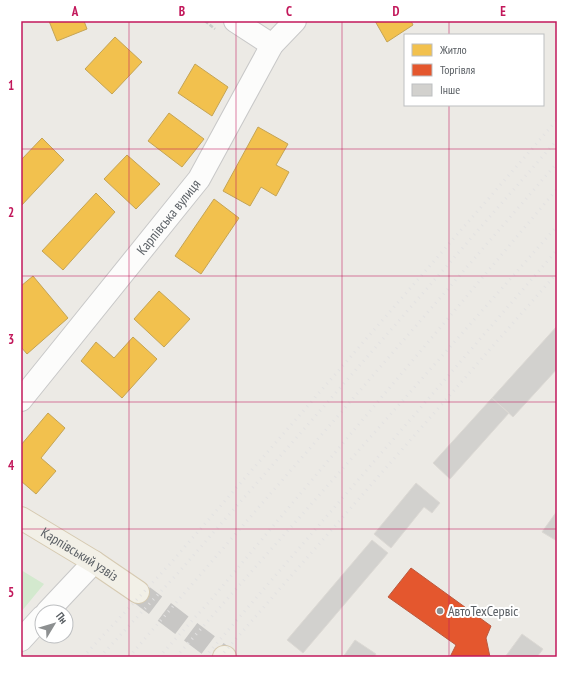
<svg xmlns="http://www.w3.org/2000/svg" width="578" height="678" font-family="'PT Sans Narrow',sans-serif">
<style>
.green{fill:#d3e9ce}
.homes{fill:#f2c14e;stroke:#c4a455}
.shops{fill:#e4572e;stroke:#bb593e}
.building{fill:#d2d1ce;stroke:#dcd9d4}
.lines{fill:none;stroke-linecap:round;stroke-linejoin:round}
.major-tunnel{stroke:#c8c7c5;stroke-width:22;stroke-dasharray:22 11;stroke-linecap:butt}
.minor-casing{stroke:#c8c8c8;stroke-width:24}
.major-casing{stroke:#d6cab1;stroke-width:24}
.path{stroke:#c7cdc9;stroke-width:2.5;stroke-dasharray:4 2;stroke-linecap:butt}
.minor{stroke:#fcfcfb;stroke-width:22}
.major{stroke:#f2f0e7;stroke-width:22}
.rail{stroke:#e3e2e2;stroke-width:3;stroke-dasharray:1 5;stroke-linecap:butt}
.grid{fill:none;stroke:#c2185b;stroke-width:1;stroke-opacity:0.55}
.poi-dot{fill:#8d9091;stroke:#fff;stroke-width:1.5}
.labels{text-anchor:middle;dominant-baseline:central;stroke-width:4;stroke-linejoin:round;paint-order:stroke}
.street-label{font-size:14px;fill:#5a5f64;stroke:#fff}
.poi-label{font-size:14px;fill:#5a5f64;stroke:#fff;text-anchor:start}
.neatline{fill:none;stroke:#c2185b;stroke-width:1.5}
.grid-label{font-size:13px;text-anchor:middle;font-weight:bold;fill:#c2185b}
</style>
<rect width="100%" height="100%" fill="#eceae5"/>
<path class="green" d="M21,570L44,584L21,612Z"/>
<path class="homes" d="M49,21H84L87,29L57,41Z
M375,21H411L413,25L387,42Z
M115,37L142,62L112,94L85,69Z
M195,64L228,87L212,116L178,93Z
M169,113L204,139L182,167L148,141Z
M258,127L288,144L276,165L289,172L276,196L261,187L250,206L223,191Z
M42,138L64,160L21,206V160Z
M127,155L160,184L136,209L104,179Z
M96,193L115,212L63,270L42,251Z
M214,199L239,218L201,274L175,256Z
M33,276L68,318L27,354L21,347V286Z
M159,291L190,319L164,347L134,319Z
M133,337L157,359L122,398L81,361L96,342L114,358Z
M48,413L65,428L41,458L56,471L36,494L21,481V445Z"/>
<path class="shops" d="M411,568L491,626L486,638L490,657H450L456,645L388,597Z"/>
<path class="building" d="M557,326V369L513,417L492,398Z
M492,398L509,413L450,479L433,463Z
M416,483L440,503L432,513L424,507L391,548L374,534Z
M557,511V541L542,532Z
M372,540L388,553L303,653L287,640Z
M522,634L543,649L537,657H505Z
M355,640L376,654L374,657H343Z"/>
<g class="lines">
<path class="major-tunnel" d="M138,592L224,657"/>
<g class="minor-casing">
<g id="minor">
<path d="M235,21L272,45"/>
<path id="s1" d="M21,400L199,179L272,45L295,21"/>
<path d="M47,612L94,562"/>
<path d="M21,640L42,617"/>
</g>
</g>
<g class="major-casing">
<g id="major">
<path id="s2" d="M21,518L94,562L138,592"/>
<path d="M224,657H225"/>
</g>
</g>
<path class="path" d="M205,21L215,29"/>
<use href="#minor" class="minor"/>
<use href="#major" class="major"/>
<path class="rail" d="M83,657L169,565L557,120
M100,657L178,573L557,140
M129,657L557,163
M159,657L210,601L557,189
M176,657L557,226
M205,657L557,250
M220,657L557,273"/>
</g>
<path class="grid" d="M129,21V657M236,21V657M342,21V657M449,21V35M449,105V657M21,149H557M21,276H557M21,402H557M21,529H557"/>
<circle class="poi-dot" cx="440" cy="611" r="4"/>
<g class="labels">
<g class="street-label">
<text stroke="none"><textPath href="#s1" startOffset="235">Карпівська вулиця</textPath></text>
<text stroke="none"><textPath href="#s2" startOffset="69">Карпівський узвіз</textPath></text>
</g>
<g class="poi-label">
<text x="448" y="611">АвтоТехСервіс</text>
</g>
</g>
<rect width="578" height="678" fill="none" stroke="#ffffff" stroke-width="44"/>
<rect x="404" y="34" width="140" height="72" fill="#ffffff" stroke="#bdbfc1"/>
<rect x="412" y="44" width="20" height="12" fill="#f2c14e" stroke="#bdbfc1"/>
<text x="440" y="54" font-size="12" fill="#5a5f64">Житло</text>
<rect x="412" y="64" width="20" height="12" fill="#e4572e" stroke="#bdbfc1"/>
<text x="440" y="74" font-size="12" fill="#5a5f64">Торгівля</text>
<rect x="412" y="84" width="20" height="12" fill="#d2d1ce" stroke="#bdbfc1"/>
<text x="440" y="94" font-size="12" fill="#5a5f64">Інше</text>
<g transform="translate(54 624) rotate(52)"><circle r="19" fill="#ffffff" stroke="#bdbfc1"/>
<path d="M0-3L7 15L0 10L-7 15Z" fill="#8d9091"/>
<text y="-6" font-size="11" font-weight="bold" text-anchor="middle" fill="#5a5f64">Пн</text>
</g>
<rect x="22" y="22" width="534" height="634" class="neatline"/>
<g class="grid-label">
<text x="75" y="16">A</text>
<text x="182" y="16">B</text>
<text x="289" y="16">C</text>
<text x="396" y="16">D</text>
<text x="503" y="16">E</text>
<text x="11" y="90">1</text>
<text x="11" y="217">2</text>
<text x="11" y="344">3</text>
<text x="11" y="470">4</text>
<text x="11" y="597">5</text>
</g>
</svg>
